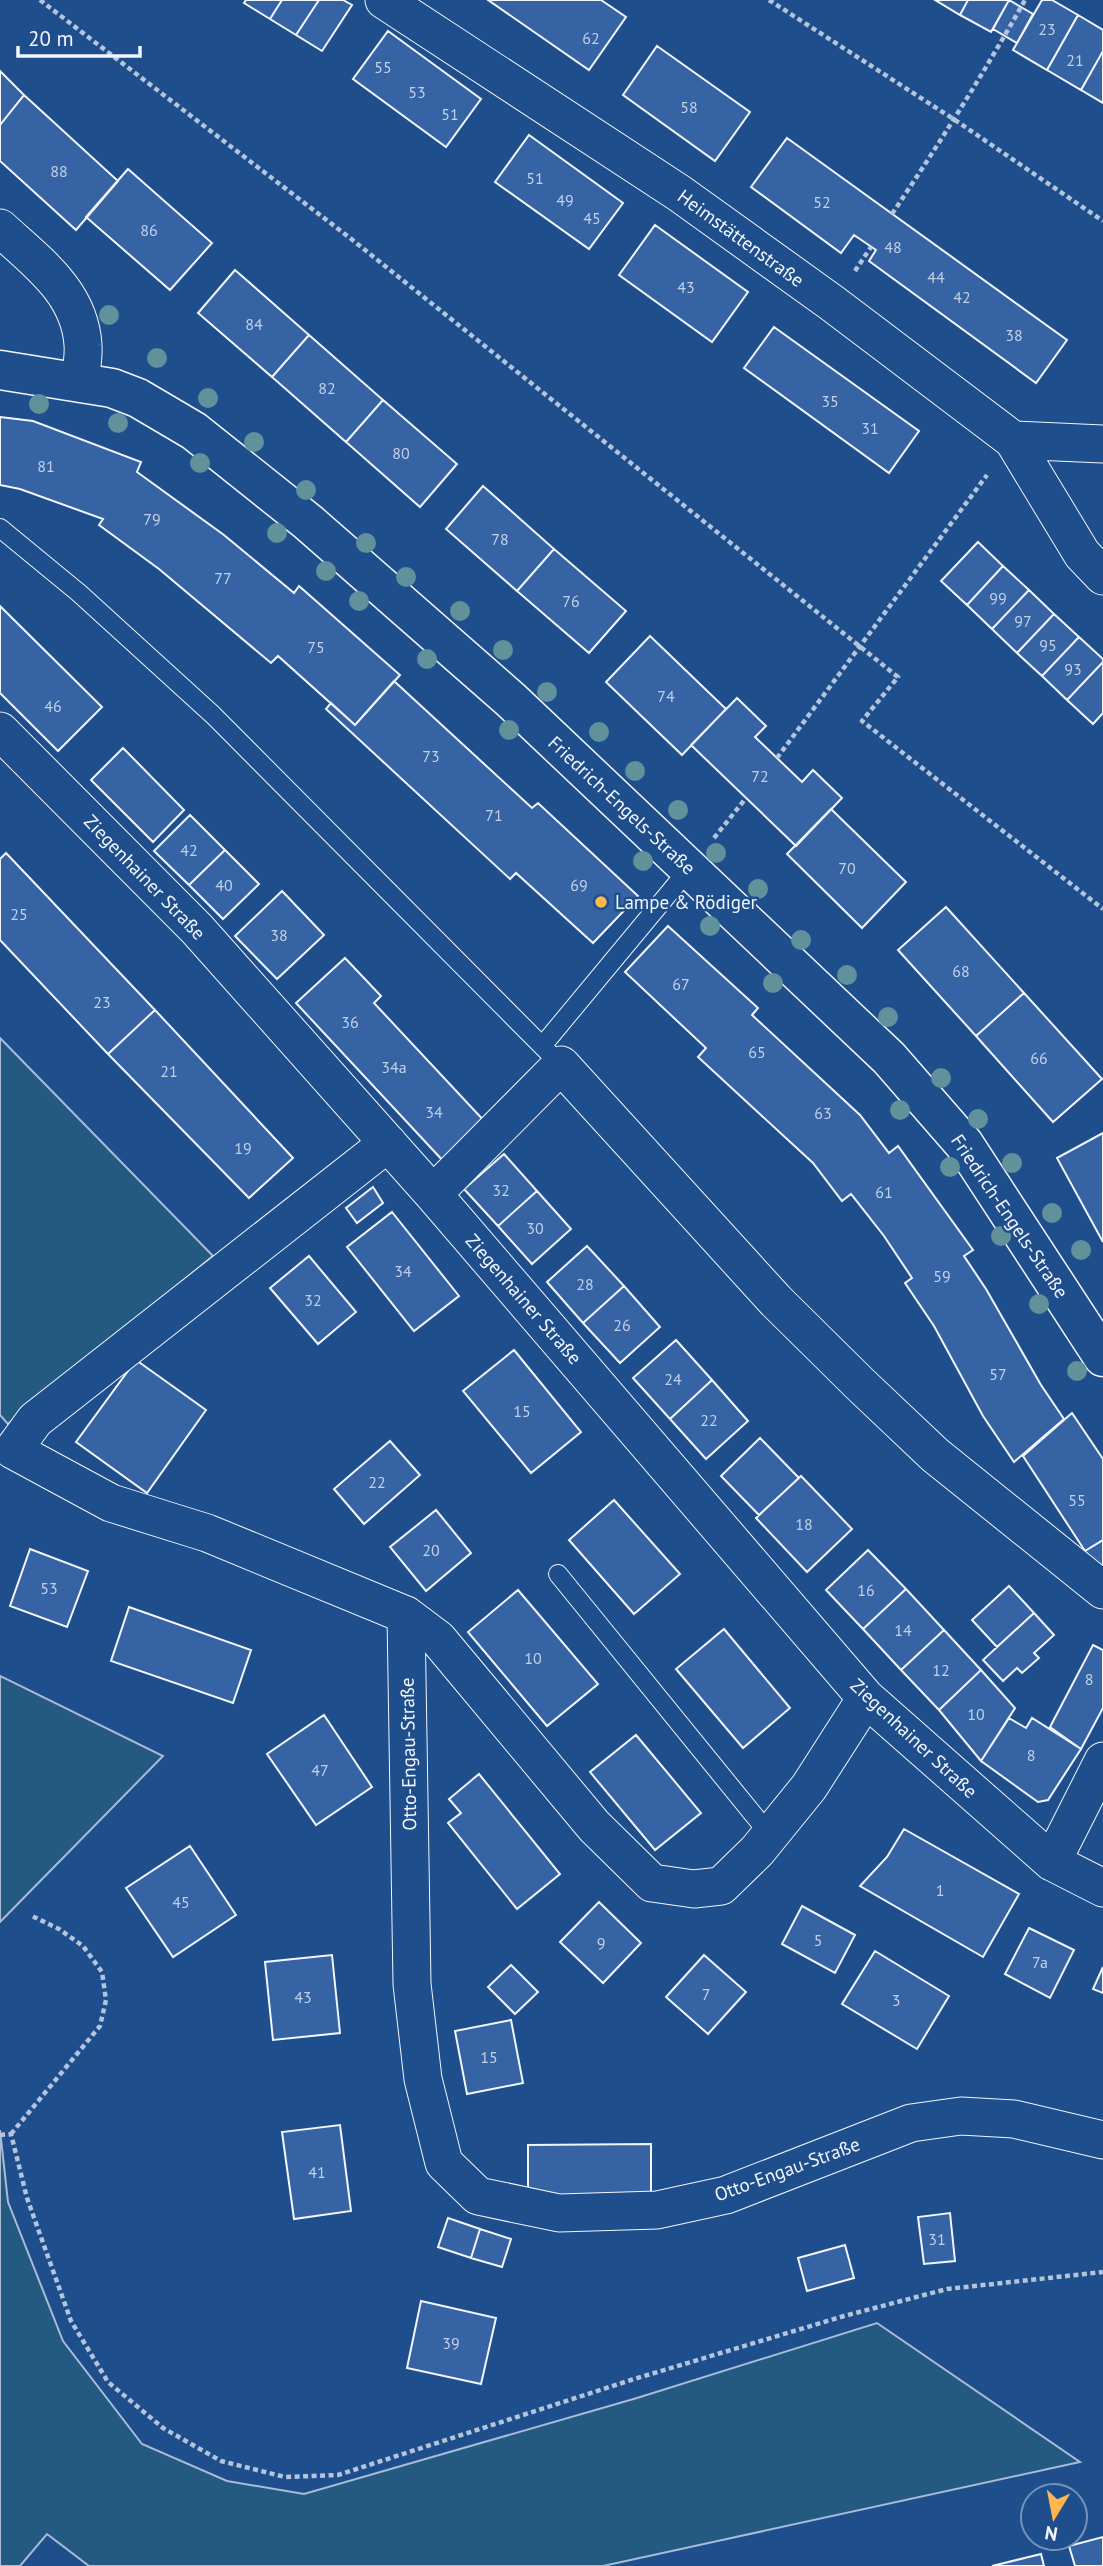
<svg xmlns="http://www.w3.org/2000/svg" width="1103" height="2566" font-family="'PT Sans',sans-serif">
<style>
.green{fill:#245a82;stroke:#a8bbd7;stroke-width:2}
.building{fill:#3563a3;stroke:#f2f6ff;stroke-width:2}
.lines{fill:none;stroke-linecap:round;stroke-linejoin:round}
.lane-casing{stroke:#f2f6ff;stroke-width:20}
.street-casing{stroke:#f2f6ff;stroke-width:39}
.secondary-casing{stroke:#f2f6ff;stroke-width:41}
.path{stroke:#b3c4dc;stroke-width:4.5;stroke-dasharray:5 3.5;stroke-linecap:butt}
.lane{stroke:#1f4e8c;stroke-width:18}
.street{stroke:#1f4e8c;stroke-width:37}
.secondary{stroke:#1f4e8c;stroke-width:38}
.tree{fill:#61919a}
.poi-dot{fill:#ffb74d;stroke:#1f4e8c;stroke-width:2.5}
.labels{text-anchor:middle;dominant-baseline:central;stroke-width:5;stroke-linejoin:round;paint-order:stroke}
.number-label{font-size:16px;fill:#c3d1e8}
.street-label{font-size:19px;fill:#f2f6ff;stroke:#1f4e8c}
.poi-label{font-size:19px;fill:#f2f6ff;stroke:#1f4e8c;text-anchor:start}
</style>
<rect width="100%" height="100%" fill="#1f4e8c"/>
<path class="green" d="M0,1038L213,1256L8,1424L0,1415Z
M0,1676L163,1756L0,1922Z
M0,2130L8,2202L63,2341L142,2444L227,2481L304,2494L637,2398L877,2323L1080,2462L603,2566H89L47,2534L20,2566H0Z"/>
<path class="building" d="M246,0H282L270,19L244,3Z
M282,0H319L296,35L270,19Z
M319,0H343L352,5L322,51L296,35Z
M488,0H601L626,17L589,70Z
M935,0H968L960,15Z
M968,0H1009L991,32L960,15Z
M1009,0L1033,14L1017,43L993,29Z
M1042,0H1052L1078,15L1047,70L1013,50Z
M1078,15L1103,30V51L1081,90L1047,70Z
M388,31L481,99L446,147L353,79Z
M657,46L750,112L715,161L623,95Z
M1103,51V103L1081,90Z
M0,71L24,95L0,125Z
M24,95L118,181L76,230L0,161V125Z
M529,135L623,203L589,249L495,182Z
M787,138L1067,340L1036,383L869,261L876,250L854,235L841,253L751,187Z
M128,169L212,243L170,290L86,217Z
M655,225L748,292L712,342L619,275Z
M235,270L309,335L272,377L198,313Z
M774,327L919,431L889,473L744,368Z
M309,335L383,400L346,442L272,377Z
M383,400L457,464L420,507L346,442Z
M0,417L33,421L141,462L137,472L224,535L294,593L299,586L400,675L355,725L278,656L271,663L159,569L99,525L103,519L20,489L0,485Z
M483,486L554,549L517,591L446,529Z
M978,542L1003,566L967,605L941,581Z
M554,549L626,611L589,653L517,591Z
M1003,566L1029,590L992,629L967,605Z
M1029,590L1054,614L1017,653L992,629Z
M0,606L102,707L58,751L0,693Z
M1054,614L1079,637L1042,676L1017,653Z
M650,636L726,709L682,755L606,682Z
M1079,637L1103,659V662L1067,700L1042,676Z
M1103,662V713L1093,724L1067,700Z
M394,681L532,808L538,803L638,896L593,943L516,873L510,879L326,709L331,703L355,725Z
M737,698L766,726L755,737L802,782L813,770L842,798L796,846L691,745Z
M123,748L184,810L153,842L91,780Z
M831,809L906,882L862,928L787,854Z
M190,815L225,850L189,885L154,851Z
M225,850L259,884L223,919L189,885Z
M6,853L155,1010L108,1054L0,940V859Z
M282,891L324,935L277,979L235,936Z
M946,907L1024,993L976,1036L898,950Z
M668,926L758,1008L752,1015L860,1115L889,1153L898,1146L973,1250L964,1256L986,1289L1041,1385L1064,1419L1014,1462L983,1416L934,1326L905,1283L912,1278L884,1236L851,1194L842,1201L813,1163L698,1057L706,1048L625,972Z
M345,958L381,996L374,1003L488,1125L446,1164L296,1003Z
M1024,993L1102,1079L1053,1122L976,1036Z
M155,1010L293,1158L249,1198L108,1054Z
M1103,1133V1242L1057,1158Z
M504,1154L537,1191L498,1226L464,1189Z
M373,1187L383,1203L357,1223L346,1208Z
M537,1191L571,1229L532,1264L498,1226Z
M392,1212L459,1296L414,1331L347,1247Z
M587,1246L624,1286L583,1323L547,1282Z
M309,1256L356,1312L318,1344L270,1288Z
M624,1286L660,1327L620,1363L583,1323Z
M676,1340L712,1380L670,1419L633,1378Z
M514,1350L581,1432L531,1473L463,1391Z
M136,1360L206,1410L147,1493L76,1442Z
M712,1380L748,1421L706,1459L670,1419Z
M1072,1413L1103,1459V1540L1085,1551L1023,1456Z
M760,1438L799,1478L759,1515L721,1476Z
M390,1441L420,1475L364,1524L334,1489Z
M801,1476L852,1529L807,1572L756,1518Z
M614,1500L680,1574L634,1614L569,1540Z
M436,1510L471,1553L426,1591L390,1547Z
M1103,1540V1576L1085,1551Z
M30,1549L88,1571L67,1627L10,1606Z
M868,1550L906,1589L863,1629L826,1590Z
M1009,1586L1034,1613L997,1647L972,1620Z
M906,1589L944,1630L901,1670L863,1629Z
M518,1590L598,1684L547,1726L468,1632Z
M129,1607L251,1650L233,1703L111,1661Z
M1034,1613L1054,1635L1034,1653L1039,1658L1022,1673L1017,1668L1003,1681L983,1660Z
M724,1629L790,1708L743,1748L676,1669Z
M944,1630L981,1670L939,1710L901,1670Z
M1093,1645L1103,1650V1708L1081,1749L1050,1727Z
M981,1670L1015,1708L981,1761L939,1710Z
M324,1715L372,1787L316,1825L267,1754Z
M1009,1718L1026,1728L1032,1718L1081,1749L1048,1800L1038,1802L981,1761Z
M636,1735L701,1813L655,1850L590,1772Z
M479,1774L560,1874L517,1909L448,1823L461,1813L449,1799Z
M904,1829L1019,1894L983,1957L860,1886L887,1857Z
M190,1846L236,1915L173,1957L126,1888Z
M599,1902L641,1943L603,1983L560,1942Z
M802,1906L855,1935L835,1973L782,1944Z
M1029,1928L1074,1950L1050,1998L1005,1974Z
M875,1951L949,1996L917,2049L842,2004Z
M332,1955L340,2033L273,2040L265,1962Z
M704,1955L746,1992L708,2034L666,1997Z
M511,1965L538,1992L515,2014L488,1987Z
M1103,1967V1993L1093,1989Z
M511,2020L523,2083L467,2094L455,2031Z
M340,2125L351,2211L294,2219L282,2132Z
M651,2144V2200L528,2201V2145Z
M950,2213L955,2261L924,2264L918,2217Z
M448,2218L480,2229L471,2258L438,2247Z
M480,2229L511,2239L502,2267L471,2258Z
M845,2245L854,2278L807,2291L798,2258Z
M421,2301L496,2318L481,2384L407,2368Z
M1103,2537V2566H1075L1069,2546Z
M1041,2554L1044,2566H992Z"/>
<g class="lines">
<g class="lane-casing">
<path id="lane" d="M0,528L79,593L213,715L561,1065
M543,1045L689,869
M558,1574L770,1835"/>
</g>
<g class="street-casing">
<path id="street" d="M384,0L679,193L832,303L1013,440L1103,444
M0,228C36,261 80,292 83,345C84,357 81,370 80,383
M1013,440L1082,554L1103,576
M0,731L197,929L433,1194L866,1698L1052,1862L1103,1888
M388,1143L35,1420L13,1450L111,1503L207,1533L406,1615L438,1639L594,1826L652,1883L694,1889L721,1886L757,1851L809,1787L866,1698
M433,1194L561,1065L776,1301L860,1384L935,1455L1103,1590
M406,1615L412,1984L423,2079L444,2163L478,2196L559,2213L657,2210L726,2195L911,2123L961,2116L1014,2119L1103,2140
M1052,1862L1103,1761"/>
</g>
<g class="secondary-casing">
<path id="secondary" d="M0,370L112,388L138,398L194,431L308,522L511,700L889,1058L964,1144L1103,1357"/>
</g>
<path class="path" d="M40,0L350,238L898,677L862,721L1103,909
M769,0L955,120L1103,221
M892,214C939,144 984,73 1025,0
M855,271L871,247
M777,758L987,475
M714,838L746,798
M11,2134L100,2026L106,2000L102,1972L83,1946L59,1929L30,1915
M0,2135L11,2134L27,2198L71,2321L108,2382L163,2428L221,2461L285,2477L338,2475L631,2380L844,2316L947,2289L1103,2272"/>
<use href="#lane" class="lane"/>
<use href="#street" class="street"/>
<use href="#secondary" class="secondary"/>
</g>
<g class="tree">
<circle cx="109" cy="315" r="10"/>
<circle cx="157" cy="358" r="10"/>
<circle cx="208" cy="398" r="10"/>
<circle cx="39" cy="404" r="10"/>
<circle cx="118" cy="423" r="10"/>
<circle cx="254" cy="442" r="10"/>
<circle cx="200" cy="463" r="10"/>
<circle cx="306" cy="490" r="10"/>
<circle cx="277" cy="533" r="10"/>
<circle cx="366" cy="543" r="10"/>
<circle cx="326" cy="571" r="10"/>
<circle cx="406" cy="577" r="10"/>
<circle cx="359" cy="601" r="10"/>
<circle cx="460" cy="611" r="10"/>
<circle cx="503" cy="650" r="10"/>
<circle cx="427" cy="659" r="10"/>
<circle cx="547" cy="692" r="10"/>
<circle cx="509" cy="730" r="10"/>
<circle cx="599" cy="732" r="10"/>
<circle cx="635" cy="771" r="10"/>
<circle cx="678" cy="810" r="10"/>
<circle cx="716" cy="853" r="10"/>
<circle cx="643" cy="861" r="10"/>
<circle cx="758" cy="889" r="10"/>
<circle cx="710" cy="926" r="10"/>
<circle cx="801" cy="940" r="10"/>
<circle cx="847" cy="975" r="10"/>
<circle cx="773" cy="983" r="10"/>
<circle cx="888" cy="1017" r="10"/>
<circle cx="941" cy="1078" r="10"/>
<circle cx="900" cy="1110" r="10"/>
<circle cx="978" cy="1119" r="10"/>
<circle cx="1012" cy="1163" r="10"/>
<circle cx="950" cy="1167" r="10"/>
<circle cx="1052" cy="1213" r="10"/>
<circle cx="1001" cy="1236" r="10"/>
<circle cx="1081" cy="1250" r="10"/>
<circle cx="1039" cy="1304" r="10"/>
<circle cx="1077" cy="1371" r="10"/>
</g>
<circle class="poi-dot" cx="601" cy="902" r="7"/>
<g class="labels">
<g class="number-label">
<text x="1047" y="29">23</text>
<text x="591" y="38">62</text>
<text x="1075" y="60">21</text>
<text x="383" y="67">55</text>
<text x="417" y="92">53</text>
<text x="689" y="107">58</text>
<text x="450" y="114">51</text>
<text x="59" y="171">88</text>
<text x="535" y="178">51</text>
<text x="565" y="200">49</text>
<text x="822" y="202">52</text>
<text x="592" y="218">45</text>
<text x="149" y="230">86</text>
<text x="893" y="247">48</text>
<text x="936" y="277">44</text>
<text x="686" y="287">43</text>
<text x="962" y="297">42</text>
<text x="254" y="324">84</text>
<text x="1014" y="335">38</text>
<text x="327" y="388">82</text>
<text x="830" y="401">35</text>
<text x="870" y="428">31</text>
<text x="401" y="453">80</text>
<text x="46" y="466">81</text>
<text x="152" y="519">79</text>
<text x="500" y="539">78</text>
<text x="223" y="578">77</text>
<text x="998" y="598">99</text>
<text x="571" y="601">76</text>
<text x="1023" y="621">97</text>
<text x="1048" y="645">95</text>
<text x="316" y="647">75</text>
<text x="1073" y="669">93</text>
<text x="666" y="696">74</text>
<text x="53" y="706">46</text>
<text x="431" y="756">73</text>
<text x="760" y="776">72</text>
<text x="494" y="815">71</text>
<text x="189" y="850">42</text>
<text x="847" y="868">70</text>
<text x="224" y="885">40</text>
<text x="579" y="885">69</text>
<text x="19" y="914">25</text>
<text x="279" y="935">38</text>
<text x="961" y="971">68</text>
<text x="681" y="984">67</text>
<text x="102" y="1002">23</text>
<text x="350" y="1022">36</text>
<text x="757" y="1052">65</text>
<text x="1039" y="1058">66</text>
<text x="394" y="1067">34a</text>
<text x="169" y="1071">21</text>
<text x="434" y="1112">34</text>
<text x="823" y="1113">63</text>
<text x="243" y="1148">19</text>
<text x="501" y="1190">32</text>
<text x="884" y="1192">61</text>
<text x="535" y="1228">30</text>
<text x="403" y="1271">34</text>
<text x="942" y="1276">59</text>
<text x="585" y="1284">28</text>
<text x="313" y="1300">32</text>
<text x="622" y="1325">26</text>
<text x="998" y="1374">57</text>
<text x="673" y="1379">24</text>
<text x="522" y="1411">15</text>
<text x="709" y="1420">22</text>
<text x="377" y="1482">22</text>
<text x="1077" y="1500">55</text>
<text x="804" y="1524">18</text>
<text x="431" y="1550">20</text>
<text x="49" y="1588">53</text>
<text x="866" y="1590">16</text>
<text x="903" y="1630">14</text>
<text x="533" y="1658">10</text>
<text x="941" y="1670">12</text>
<text x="1089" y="1679">8</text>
<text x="976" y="1714">10</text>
<text x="1031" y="1755">8</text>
<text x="320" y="1770">47</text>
<text x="940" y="1890">1</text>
<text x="181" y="1902">45</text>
<text x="818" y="1940">5</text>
<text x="601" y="1943">9</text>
<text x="1040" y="1962">7a</text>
<text x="706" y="1994">7</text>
<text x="303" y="1997">43</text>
<text x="896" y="2000">3</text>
<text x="489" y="2057">15</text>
<text x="317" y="2172">41</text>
<text x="937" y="2239">31</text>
<text x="451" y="2343">39</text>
</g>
<g class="street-label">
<text transform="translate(741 238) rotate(36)">Heimstättenstraße</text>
<text transform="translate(622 805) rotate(43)">Friedrich-Engels-Straße</text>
<text transform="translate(145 877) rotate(46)">Ziegenhainer Straße</text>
<text transform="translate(1010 1216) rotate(56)">Friedrich-Engels-Straße</text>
<text transform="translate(524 1299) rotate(49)">Ziegenhainer Straße</text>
<text transform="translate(914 1738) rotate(43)">Ziegenhainer Straße</text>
<text transform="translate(408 1754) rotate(-91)">Otto-Engau-Straße</text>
<text transform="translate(787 2169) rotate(-20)">Otto-Engau-Straße</text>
</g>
<g class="poi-label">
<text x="615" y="902">Lampe &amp; Rödiger</text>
</g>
</g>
<g transform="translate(1054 2517) rotate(190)"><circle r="33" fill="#1f4e8c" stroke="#7391ba" stroke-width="2"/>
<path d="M0-5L12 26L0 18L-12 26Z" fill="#ffb74d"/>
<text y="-10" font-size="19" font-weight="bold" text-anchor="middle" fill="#f2f6ff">N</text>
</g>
<path d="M18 46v10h122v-10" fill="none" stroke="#f2f6ff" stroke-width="3.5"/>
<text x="28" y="46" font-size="21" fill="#f2f6ff" stroke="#1f4e8c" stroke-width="5" paint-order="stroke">20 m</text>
</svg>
